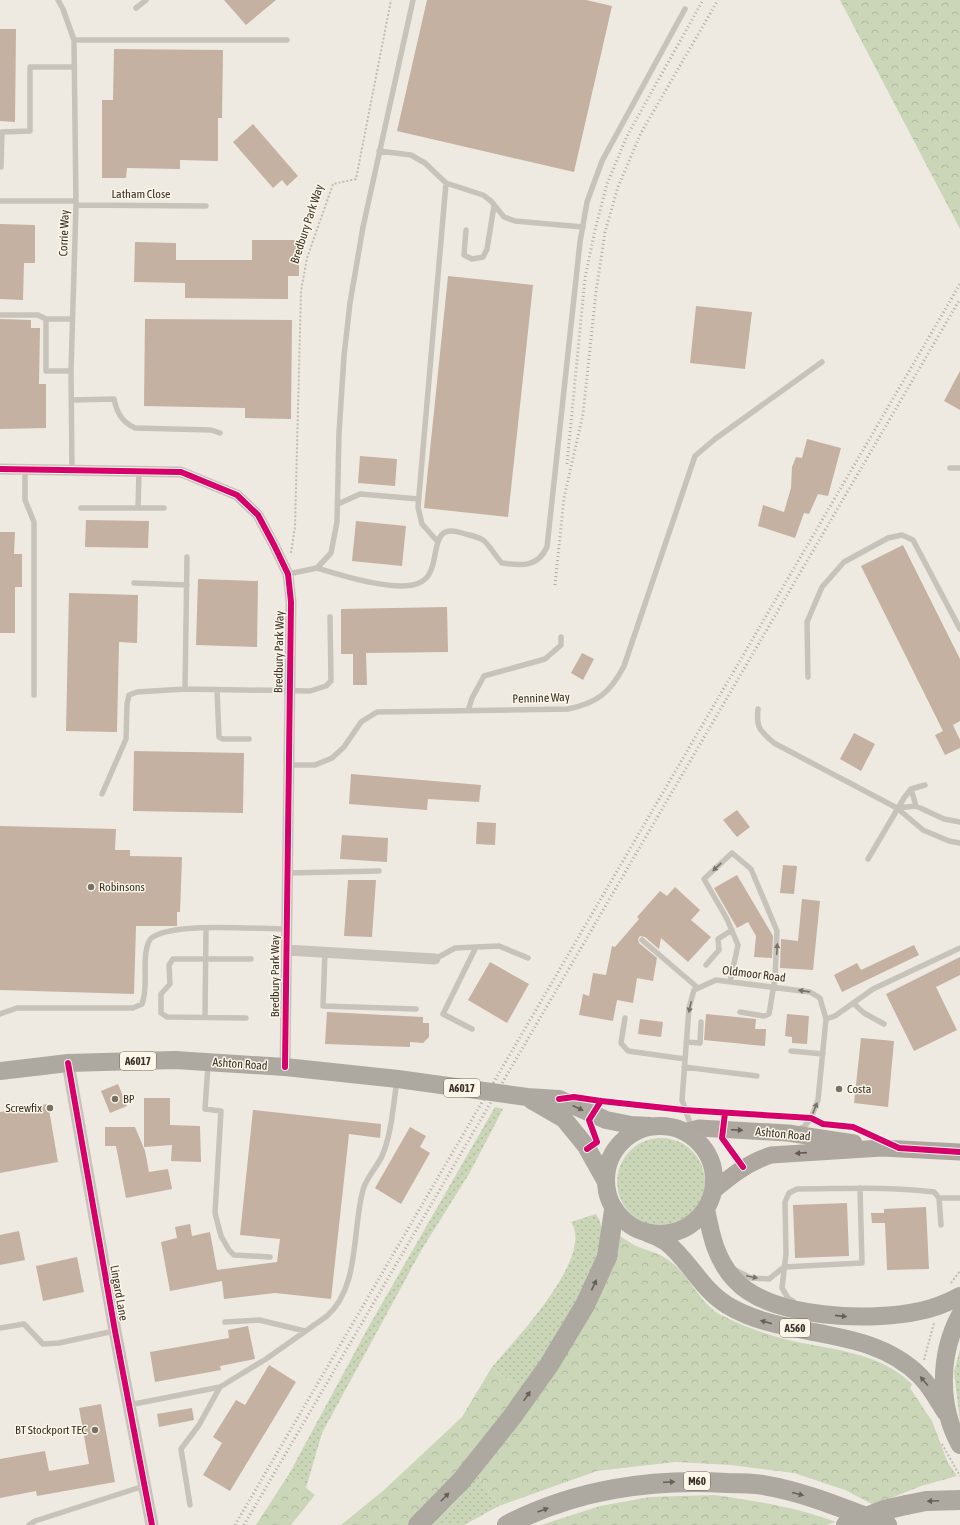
<svg xmlns="http://www.w3.org/2000/svg" width="960" height="1525" font-family="'Asap Condensed',sans-serif">
<style>
.grass{fill:url(#grass-dots)}
.forest{fill:url(#forest-crowns)}
.building{fill:#c4b1a1}
.lines{fill:none;stroke-linecap:round;stroke-linejoin:round}
.path{stroke:#c1bbb2;stroke-width:2;stroke-dasharray:2 2;stroke-linecap:butt}
.service{stroke:#c8c3ba;stroke-width:5.5}
.minor{stroke:#c8c3ba;stroke-width:11}
.tertiary{stroke:#c8c3ba;stroke-width:13}
.primary{stroke:#ada79f;stroke-width:17}
.trunk{stroke:#ada8a0;stroke-width:18}
.motorway{stroke:#ada9a0;stroke-width:20}
.rail{stroke:#afaba4;stroke-width:3;stroke-dasharray:1 3;stroke-linecap:butt}
.motorway-bridge{stroke:#ada9a0;stroke-width:20}
.cycleway-casing{stroke:#fbf6e8;stroke-width:8}
.cycleway{stroke:#d6006c;stroke-width:6}
.oneway{fill:#797269}
.oneway2{fill:#676057}
.oneway3{fill:#625a51}
.poi-dot{fill:#787168;stroke:#fbf6e8;stroke-width:1.5}
.labels{text-anchor:middle;dominant-baseline:central;stroke-width:3;stroke-linejoin:round;paint-order:stroke}
.shield{fill:#fbf6e8;stroke:#736b61;stroke-width:1}
.shield-label{font-size:11px;font-weight:bold;fill:#393027}
.street-label{font-size:12px;fill:#393027;stroke:#fbf6e8}
.poi-label{font-size:12px;fill:#393027;stroke:#fbf6e8;text-anchor:start}
</style>
<defs>
<pattern id="grass-dots" width="8" height="8" patternUnits="userSpaceOnUse"><rect width="8" height="8" fill="#cbd6b9"/><path d="M2 2h.1M6 6h.1" fill="none" stroke="#afb89f" stroke-width="1.8" stroke-linecap="round"/></pattern>
<pattern id="forest-crowns" width="20" height="18" patternUnits="userSpaceOnUse"><rect width="20" height="18" fill="#cbd6b9"/><path d="M2 6a3 3 0 1 1 6 0M12 15a3 3 0 1 1 6 0" fill="none" stroke="#afb89f"/></pattern>
</defs>
<rect width="100%" height="100%" fill="#eeeae1"/>
<path class="grass" d="M495,1107L503,1109L469,1174L422,1249L322,1433L306,1488L289,1474L369,1326Z
M617 1182a44 44 0 1 1 88 0a44 44 0 1 1-88 0Z
M596,1214L600,1221L603,1238L599,1256L587,1283L522,1391L492,1367C514,1341 595,1257 571,1222Z
M960,1349V1421L954,1372Z
M478,1475L499,1506L464,1525H432L460,1497Z"/>
<path class="forest" d="M840,0H960V229Z
M620,1236C625,1239 630,1243 636,1246C648,1251 661,1253 671,1262C691,1277 700,1305 723,1316C745,1327 768,1335 792,1341C834,1350 879,1352 912,1384L910,1388L932,1421L948,1463L957,1476L921,1486L874,1505L845,1490L794,1473L731,1465L675,1462L597,1471L499,1506L478,1475L615,1260Z
M492,1367L522,1391L471,1458L409,1525H341L384,1490L462,1417Z
M289,1474L315,1495L291,1525H256Z
M714,1495C756,1501 796,1507 836,1522L827,1525H541L600,1506L650,1497Z"/>
<path class="building" d="M224,0H276L246,25Z
M427,0H586L612,6L574,172L397,131Z
M0,29H16L15,122L0,121Z
M114,49L223,50L222,118H218V161L180,160V169L127,168L126,178H102V100H113Z
M253,124L298,176L287,186L282,180L273,188L233,142Z
M0,224L35,225V263H24L23,300L0,299Z
M252,240H299V276H288V299L185,298V283L134,282L135,242L176,243V260H252Z
M448,276L533,285L508,517L424,508Z
M696,306L752,312L745,369L690,363Z
M0,319L31,320V328H40L39,384H46V428L0,429Z
M145,319L292,320L291,419L245,418V408L144,406Z
M960,371V410L944,401Z
M807,439L841,448L828,496L818,494L809,514L804,513L795,538L758,526L763,505L784,512L791,488L792,467L796,457L802,458Z
M360,456L397,459L395,486L358,483Z
M86,520L149,521L148,548L85,547Z
M356,521L406,526L402,566L352,561Z
M0,532H15L14,554H22V587H15V633H0Z
M903,545L960,659V721L953,725L960,740V748L945,755L935,735L943,731L861,566Z
M198,579L258,581L257,647L196,645Z
M69,593L138,595L137,643L119,642L117,732L66,731Z
M447,607L448,652L366,653L367,685H353V654H341V609Z
M582,653L594,659L583,680L571,673Z
M854,733L875,744L861,771L840,759Z
M134,751L244,753L243,813L133,811Z
M351,774L481,785L479,802L428,799L427,810L349,804Z
M737,810L750,827L737,837L723,820Z
M477,822L496,823L495,845L476,844Z
M0,826L116,829L115,850H130V856L182,857L180,912H177V926H136L134,994L0,990Z
M342,835L388,838L387,862L340,859Z
M783,865L797,866L794,894L780,893Z
M737,875L773,936L772,958L754,957L756,936L748,922L737,928L714,888Z
M348,880H376L372,937L344,936Z
M675,887L700,910L691,920L711,937L688,962L661,938L659,949L645,937L640,936L638,939L639,943L657,958L653,981L637,978L633,1003L617,1000L613,1021L579,1015L583,994L589,996L593,973L606,975L612,946L615,947L639,919L637,917L660,891L667,896Z
M802,899L820,901L813,970L780,968L781,939L798,941Z
M914,945L919,955L842,992L834,975L857,963L861,970Z
M960,957V975L936,987L957,1030L914,1051L886,994Z
M490,962L529,984L507,1023L468,1000Z
M327,1012L423,1017V1023H429V1037L423,1043L410,1042V1047L325,1044Z
M706,1014L756,1019L755,1029H766L765,1046L704,1040Z
M787,1014L809,1016L807,1044L792,1043V1037L785,1036Z
M640,1019L663,1022L661,1037L638,1034Z
M861,1038L894,1041L888,1107L854,1103Z
M118,1084L127,1106L110,1113L101,1091Z
M144,1098H170V1125L200,1126L201,1162L171,1161L172,1145L144,1147Z
M48,1104L58,1162L0,1173V1112Z
M253,1110L381,1124L380,1138L349,1134L331,1299L275,1293L224,1299L222,1281L170,1291L161,1242L177,1238L175,1227L190,1224L192,1236L210,1232L217,1270L277,1262L280,1239L240,1235Z
M105,1127H135L145,1151L149,1172L168,1169L172,1189L126,1198L116,1146H105Z
M410,1127L426,1136L420,1147L430,1153L401,1204L375,1188Z
M847,1203L849,1256L795,1258L793,1205Z
M926,1207L929,1269L887,1270L885,1223H872L871,1213H884V1209Z
M19,1231L25,1260L0,1265V1235Z
M77,1257L84,1292L43,1301L36,1266Z
M248,1326L255,1359L220,1366L221,1370L155,1382L150,1352L229,1338L228,1330Z
M269,1365L296,1382L230,1491L203,1475L222,1443L213,1437L236,1400L245,1405Z
M101,1404L115,1482L37,1496L36,1491L0,1498V1459L45,1451L49,1471L89,1464L79,1408Z
M192,1408L194,1420L159,1427L157,1414Z"/>
<g class="lines">
<path class="path" d="M291,553L295,527L301,291L307,258L333,184L356,179L391,0
M951,1283L960,1271
M924,1360L934,1323
M942,1444L960,1476"/>
<path class="service" d="M58,0L63,9L74,40L76,205L71,371L72,470
M136,8L146,0
M74,40H287
M379,151L411,155L425,163L446,183L483,195L491,201L504,217L515,221L583,227
M1,167L2,132L30,131V67H74
M0,201H76
M76,205L206,206
M466,230L464,255L472,259L483,257L487,249L494,206
M0,315H38L46,319H72
M46,319V371H71
M72,400L114,399C117,413 122,422 135,428L211,430L220,433
M950,468H960
M25,470V500L34,522V695
M338,504L360,494L419,499
M81,508H138L139,472
M138,508H164
M438,542L422,524L418,507L446,183
M317,568C341,575 396,593 419,583C446,572 423,520 462,533C468,535 477,536 483,540C488,543 496,557 502,563C522,566 538,567 547,547L580,242L587,202L602,161L685,9
M288,574L317,568L331,553L337,522L339,433L344,356L350,303L363,227L413,0
M134,583L187,585
M808,677L807,622L822,587L844,562L888,538L902,535L913,540L960,629
M185,689L187,557
M217,690L219,737L223,739H249
M758,709C756,728 760,731 774,743L897,808L923,830L949,841L960,843
M468,711L472,698L484,676L545,659L561,645V637
M289,765H315L332,758L344,747L361,722L377,712L568,709C597,703 610,693 624,666L695,456L715,439L822,362
M911,789L916,806L944,819L960,822
M102,794L126,739L127,704L129,695L137,692L185,689L310,691L326,686L331,681L330,617
M897,808L916,806
M868,859L904,798L911,789L925,785
M287,873L379,871
M642,940L698,988
M325,952L323,1006L416,1009
M435,959L455,948L476,947
M706,965L719,950L718,939L732,930
M730,982L738,945L727,919L704,879L732,853L751,869L777,931L775,978L769,1014L764,1016L740,1012
M854,1004L864,1013L884,1024
M0,1014L17,1008H133L142,1004C149,985 142,965 147,947C148,943 150,938 153,937C176,922 256,929 286,929
M205,1017L206,928
M246,1018L167,1017L161,1013V994L170,984L169,965L173,959H251
M625,1018L621,1043L628,1051L685,1059
M826,1019L835,1016L873,989L960,948
M472,1029L443,1014L476,947L499,946L528,958
M686,1042L700,1043L701,1022
M791,1051L823,1054
M208,1065L205,1109L221,1111L215,1213L221,1236L229,1250L234,1255L270,1257
M684,1067L757,1076
M700,1144L691,1126L682,1100L689,1008L694,990L716,980L810,992L820,998L826,1019L818,1100L811,1118L804,1127L798,1129
M939,1198H960
M735,1270L751,1278L769,1279L784,1267L862,1263L860,1188
M793,1301L788,1298L782,1288L786,1254L785,1202L789,1193L797,1189C843,1189 888,1186 934,1192L939,1198L941,1225
M225,1322L259,1320L305,1331
M0,1328L24,1324L43,1344L59,1343L114,1331
M129,1405L220,1387
M190,1505L181,1449L199,1425L220,1387L266,1359L327,1316C360,1287 352,1230 363,1190C366,1178 377,1167 382,1156C392,1133 393,1105 397,1081
M29,1525L35,1521L144,1486"/>
<path class="minor" d="M0,469L181,472L237,495L258,515L274,545L288,574L291,602L285,1067
M287,950L435,959"/>
<path class="tertiary" d="M68,1063L115,1331L152,1525"/>
<path class="primary" d="M685,1132L699,1128L788,1133L854,1143
M713,1191C731,1176 747,1163 771,1155L882,1148L960,1152"/>
<path class="trunk" d="M0,1071L68,1063L175,1060L285,1067L398,1079L527,1097L559,1099L606,1120L631,1125L650,1126
M531,1100L564,1119L586,1146L605,1180
M606 1180a54 54 0 1 1 108 0a54 54 0 1 1-108 0Z
M706,1209C711,1235 716,1260 735,1280C770,1319 873,1322 920,1311C935,1308 947,1303 960,1296
M647,1233C653,1235 660,1238 666,1242C689,1260 701,1289 727,1305C786,1341 869,1324 920,1376C931,1387 938,1401 946,1413
M960,1315C939,1354 938,1406 960,1445"/>
<path class="motorway" d="M906,1505L926,1501L960,1500
M418,1525L461,1481L512,1417L549,1365L585,1305L607,1257L614,1210
M507,1525C574,1490 652,1478 727,1483C739,1483 752,1483 763,1485C806,1492 847,1510 887,1525"/>
<path class="rail" d="M567,464L585,278L595,230L607,184L627,136L703,0
M555,585L564,498L583,414L596,292L605,232L618,187L641,133L718,0
M235,1525L960,284
M244,1525L960,299"/>
<path class="motorway-bridge" d="M846,1525L884,1510L906,1505"/>
<g class="cycleway-casing">
<path id="cycleway" d="M0,469L181,472L237,495L258,515L274,545L288,574L291,602L285,1067
M68,1063L115,1331L152,1525
M559,1099L574,1097L601,1101L684,1110L811,1118L823,1124L853,1127L899,1148L960,1152
M725,1113L722,1138L743,1167
M587,1149L597,1142L589,1120L601,1101"/>
</g>
<use href="#cycleway" class="cycleway"/>
</g>
<defs><path id="oneway-solid" d="M-6-.8H1V-3.2L6.5 0L1 3.2V.8H-6Z"/></defs>
<g class="oneway">
<use href="#oneway-solid" transform="translate(717 867) rotate(137)"/>
<use href="#oneway-solid" transform="translate(777 949) rotate(-87)"/>
<use href="#oneway-solid" transform="translate(804 991) rotate(-172)"/>
<use href="#oneway-solid" transform="translate(690 1007) rotate(102)"/>
<use href="#oneway-solid" transform="translate(815 1108) rotate(-68)"/>
<use href="#oneway-solid" transform="translate(752 1277) rotate(12)"/>
</g>
<g class="oneway2">
<use href="#oneway-solid" transform="translate(578 1108) rotate(25)"/>
<use href="#oneway-solid" transform="translate(594 1285) rotate(-65)"/>
<use href="#oneway-solid" transform="translate(841 1316) rotate(6)"/>
<use href="#oneway-solid" transform="translate(766 1322) rotate(-164)"/>
<use href="#oneway-solid" transform="translate(924 1381) rotate(-130)"/>
<use href="#oneway-solid" transform="translate(527 1396) rotate(-55)"/>
<use href="#oneway-solid" transform="translate(669 1482) rotate(-2)"/>
<use href="#oneway-solid" transform="translate(798 1494) rotate(15)"/>
<use href="#oneway-solid" transform="translate(445 1497) rotate(-46)"/>
<use href="#oneway-solid" transform="translate(933 1501) rotate(178)"/>
<use href="#oneway-solid" transform="translate(543 1510) rotate(-20)"/>
</g>
<g class="oneway3">
<use href="#oneway-solid" transform="translate(737 1130) rotate(3)"/>
<use href="#oneway-solid" transform="translate(801 1153) rotate(176)"/>
</g>
<g class="poi-dot">
<circle cx="91" cy="887" r="4"/>
<circle cx="839" cy="1089" r="4"/>
<circle cx="115" cy="1099" r="4"/>
<circle cx="50" cy="1108" r="4"/>
<circle cx="95" cy="1430" r="4"/>
</g>
<g class="labels">
<g class="shield">
<rect x="120" y="1052" width="36" height="18" rx="3"/>
<rect x="444" y="1079" width="36" height="18" rx="3"/>
<rect x="780" y="1319" width="30" height="18" rx="3"/>
<rect x="684" y="1472" width="26" height="18" rx="3"/>
</g>
<g class="shield-label">
<text x="138" y="1061">A6017</text>
<text x="462" y="1088">A6017</text>
<text x="795" y="1328">A560</text>
<text x="697" y="1481">M60</text>
</g>
<g class="street-label">
<text x="141" y="194">Latham Close</text>
<text transform="translate(307 224) rotate(-72)">Bredbury Park Way</text>
<text transform="translate(64 233) rotate(-88)">Corrie Way</text>
<text transform="translate(279 652) rotate(-89)">Bredbury Park Way</text>
<text transform="translate(541 698) rotate(-2)">Pennine Way</text>
<text transform="translate(754 974) rotate(7)">Oldmoor Road</text>
<text transform="translate(275 976) rotate(-90)">Bredbury Park Way</text>
<text transform="translate(240 1064) rotate(4)">Ashton Road</text>
<text transform="translate(783 1134) rotate(5)">Ashton Road</text>
<text transform="translate(119 1293) rotate(80)">Lingard Lane</text>
</g>
<g class="poi-label">
<text x="99" y="887">Robinsons</text>
<text x="847" y="1089">Costa</text>
<text x="123" y="1099">BP</text>
<text x="42" y="1108" text-anchor="end">Screwfix</text>
<text x="87" y="1430" text-anchor="end">BT Stockport TEC</text>
</g>
</g>
</svg>
